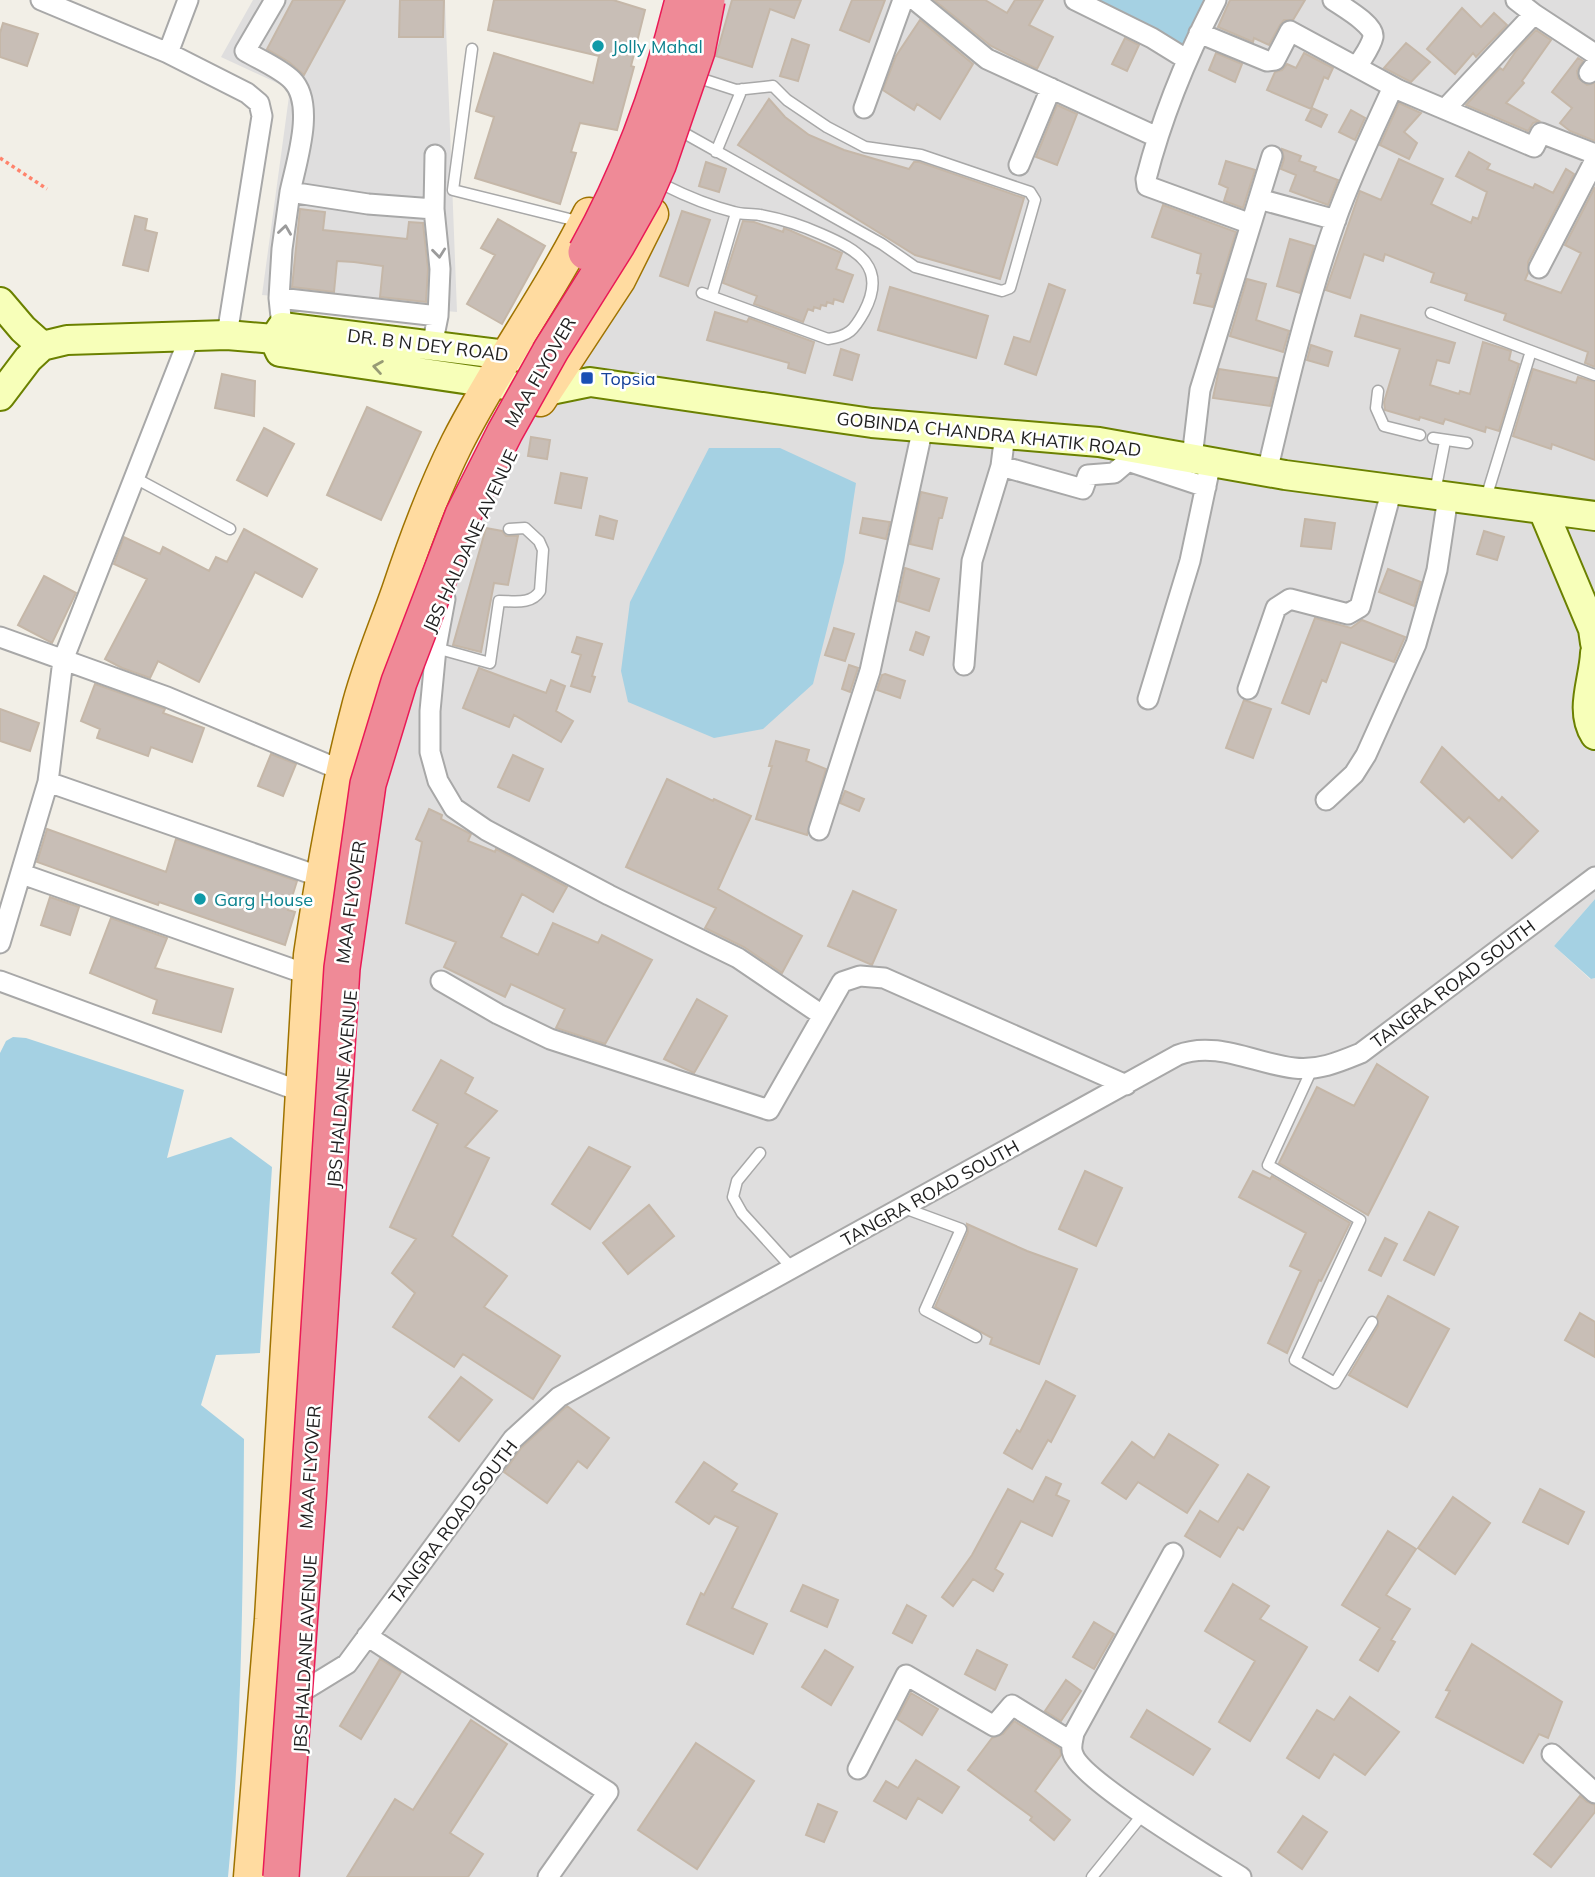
<svg xmlns="http://www.w3.org/2000/svg" width="1595" height="1877" font-family="Mulish,sans-serif">
<style>
.residential{fill:#dfdede}
.water{fill:#a5d1e3}
.building{fill:#c8beb6;stroke:#c5b7a8;stroke-width:2}
.lines{fill:none;stroke-linecap:round;stroke-linejoin:round}
.lane-casing{stroke:#a8a8a8;stroke-width:13}
.street-casing{stroke:#a8a8a8;stroke-width:23}
.secondary-casing{stroke:#6b8100;stroke-width:32}
.primary-casing{stroke:#9f7300;stroke-width:35}
.path{stroke:#ff836c;stroke-width:3.5;stroke-dasharray:3.5 3.5;stroke-linecap:butt}
.lane{stroke:#fff;stroke-width:10}
.street{stroke:#fff;stroke-width:19}
.secondary{stroke:#f7ffb9;stroke-width:28}
.primary{stroke:#ffdba0;stroke-width:32}
.highway-bridge-casing{stroke:#ea1a56;stroke-width:38;stroke-linecap:butt}
.highway-bridge{stroke:#ef8a97;stroke-width:35}
.oneway{stroke:#9b9b9b}
.oneway2{stroke:#979b75}
.culture-dot{fill:#0f9aa8;stroke:#fff;stroke-width:2.5}
.transit-dot{fill:#1a4fb4;stroke:#fff;stroke-width:2.5}
.labels{text-anchor:middle;dominant-baseline:central;stroke-width:5;stroke-linejoin:round;paint-order:stroke}
.culture-label{font-size:18px;fill:#0d838f;stroke:#fff;text-anchor:start}
.street-label{font-size:18px;fill:#212121;stroke:#fff}
.transit-label{font-size:18px;fill:#164399;stroke:#fff;text-anchor:start}
</style>
<rect width="100%" height="100%" fill="#f2efe7"/>
<path class="residential" d="M253,0H445L457,312L262,295L290,89L221,57Z
M707,0H1595V899L1554,946L1590,979L1595,978V1877H282L370,784L533,383Z"/>
<path class="water" d="M1085,0H1205L1182,46Z
M709,448H780L856,483L844,562L813,684L763,729L714,738L628,702L621,671L630,602Z
M1595,899V978L1591,979L1554,946Z
M13,1037L26,1038L184,1090L167,1158L231,1137L272,1167L260,1353L216,1355L201,1405L244,1439C243,1585 242,1731 228,1877H0V1053L6,1041Z"/>
<path class="building" d="M293,0H345L304,75L289,62L267,49Z
M400,0H444L443,37H399Z
M494,0H613L645,10L631,66L634,67L617,130L580,123L571,152L576,153L560,204L475,178L494,117L476,111L494,53L593,83L599,56L488,30Z
M732,0H801L794,18L770,9L752,67L716,56Z
M852,0H885L869,42L840,30Z
M934,0H985L1007,13L1015,0H1043L1029,25L1053,37L1037,69L991,46Z
M1230,0H1305L1293,20H1284L1280,25L1269,45L1254,38L1253,42L1218,27Z
M1462,8L1481,27L1494,13L1507,25L1476,57L1473,53L1455,74L1427,49Z
M920,20L973,64L940,119L917,104L914,110L883,90L896,56Z
M3,23L38,34L27,66L0,57V33Z
M1536,30L1551,40L1522,81L1524,83L1506,103L1539,121L1533,123L1528,131L1466,105L1500,68L1503,70L1516,51Z
M1125,38L1139,45L1127,71L1112,64Z
M792,39L809,45L798,81L780,76Z
M1406,43L1430,62L1411,82L1384,68Z
M1216,53L1242,64L1235,82L1209,70Z
M1304,53L1333,68L1328,79L1324,77L1311,109L1267,90L1275,72L1282,70L1287,64L1296,68Z
M1578,58L1583,61L1577,71L1578,78L1587,85L1595,83V141L1570,131L1560,123L1572,108L1552,92Z
M769,99L785,117L809,135L844,150L909,169L914,162H919L1024,198L1000,279L915,255L738,145Z
M1399,103L1421,113L1404,132L1417,143L1409,159L1380,145Z
M1057,105L1077,114L1057,165L1036,157Z
M1312,108L1327,115L1321,127L1306,120Z
M1351,110L1365,118L1355,140L1339,132Z
M1282,149L1301,156L1299,161L1316,167L1314,171L1338,180L1328,205L1290,191L1296,175L1281,169L1284,159Z
M1469,152L1490,164L1487,169L1533,188L1535,184L1553,193L1566,169L1574,174L1528,262V273L1525,280L1561,293L1581,253L1565,245L1595,187V367L1585,363L1588,352L1504,320L1506,314L1465,300L1467,294L1431,282L1434,273L1385,254L1383,261L1364,254L1350,298L1326,290L1360,191L1381,200L1399,159L1443,179L1431,204L1471,223L1473,217L1478,219L1487,192L1456,176Z
M1226,161L1255,170L1243,208L1224,201L1228,188L1219,184Z
M706,162L726,169L719,192L699,186Z
M1163,205L1236,232L1213,307L1194,303L1201,274L1197,273L1201,254L1152,237Z
M300,209L325,212L323,230L407,239L409,222L423,223L428,269L426,302L380,297L383,266L354,262L337,261L334,292L292,287Z
M682,211L710,220L688,286L660,276Z
M135,216L147,219L145,230L157,233L148,271L123,265Z
M498,219L545,246L502,324L467,304L495,255L481,248Z
M743,221L754,222L783,232L784,228L789,230L842,253L836,269L853,275L843,302L834,299L833,304L827,302L826,306L821,305L820,309L814,307L813,311L808,309L803,322L754,304L757,296L723,283Z
M1290,239L1314,246L1300,293L1277,286Z
M1247,279L1266,284L1256,320L1289,331L1283,352L1230,336Z
M1049,284L1065,290L1036,375L1005,364L1014,337L1030,342Z
M890,287L988,316L976,358L878,330Z
M715,312L747,322L749,318L814,342L805,373L788,368L789,363L707,340Z
M1361,315L1455,343L1449,363L1437,360L1430,385L1459,394L1460,391L1470,394L1483,342L1511,351L1509,360L1519,364L1499,431L1486,427L1485,432L1445,419L1443,424L1420,417L1419,420L1385,410L1384,402L1400,349L1355,336Z
M1311,345L1332,352L1328,366L1307,360Z
M841,349L859,355L852,380L834,375Z
M1219,369L1277,378L1270,406L1213,398Z
M1533,369L1576,383L1578,377L1595,382V460L1552,444L1551,449L1513,436Z
M222,374L255,381L254,416L215,408Z
M367,407L421,432L381,520L327,495Z
M264,428L294,444L267,496L237,480Z
M531,437L550,440L547,459L528,456Z
M561,473L587,478L581,508L555,503Z
M921,492L947,498L942,518H939L932,549L910,544Z
M600,516L617,521L613,539L596,535Z
M863,518L890,522L886,539L860,533Z
M1305,519L1335,523L1331,549L1301,546Z
M486,528L502,531L506,536H518L508,585L494,583L481,652L453,645Z
M244,529L317,569L302,597L255,572L199,682L158,661L150,678L122,668L105,659L147,579L114,564L124,537L160,554L163,547L209,571L216,557L227,562Z
M1484,531L1504,537L1497,560L1477,554Z
M905,568L939,579L929,611L898,601Z
M1388,569L1421,582L1414,606L1379,592Z
M44,576L76,593L52,643L18,625Z
M1315,618L1351,628L1362,620L1405,637L1394,662L1341,642L1326,682L1322,680L1309,714L1282,703Z
M834,628L854,634L845,661L825,655Z
M916,632L929,637L923,655L910,650Z
M577,637L602,644L592,676L595,677L590,692L571,686L581,655L572,652Z
M849,665L858,668L850,692L842,689Z
M479,668L546,693L551,680L565,686L556,711L573,721L561,742L514,715L509,727L463,708Z
M885,674L905,681L900,698L877,690L882,675Z
M95,684L163,708L165,709L163,713L204,728L192,762L151,747L148,756L97,738L100,729L81,721Z
M1244,700L1271,709L1253,758L1226,748Z
M0,709L39,723L30,751L0,741Z
M776,741L809,750L806,761L826,769L807,835L756,819L772,766H769Z
M1442,747L1499,801L1502,797L1538,831L1512,858L1469,817L1464,822L1421,782Z
M271,754L296,764L283,796L258,786Z
M513,755L543,769L529,801L498,787Z
M667,779L713,801L714,799L751,816L718,889L802,936L782,973L744,947L705,928L716,908L626,867Z
M845,791L864,799L859,811L840,803Z
M429,809L442,815L441,819L471,834L468,841L495,852L496,849L567,887L553,912L522,894L501,937L538,955L553,923L598,943L602,935L652,960L605,1044L556,1028L565,1009L511,984L505,997L444,967L456,942L406,923L422,842L416,839Z
M47,829L166,872L176,839L297,881L288,910L295,912L285,945L159,902L158,905L37,862Z
M853,891L896,910L872,965L828,946Z
M50,897L79,907L70,935L41,925Z
M111,918L167,938L155,968L233,989L221,1032L153,1013L157,1000L90,973Z
M697,999L727,1016L694,1073L664,1059Z
M441,1060L473,1078L465,1093L497,1111L465,1147L489,1158L452,1236L507,1276L484,1307L560,1356L533,1399L463,1354L454,1367L393,1327L415,1293L392,1273L416,1239L390,1227L438,1124L413,1110Z
M1377,1064L1428,1097L1368,1215L1279,1163L1317,1087L1354,1106Z
M589,1147L630,1167L590,1229L552,1204Z
M1085,1171L1122,1188L1096,1246L1059,1229Z
M1253,1171L1270,1179L1272,1176L1350,1223L1321,1281L1319,1280L1287,1353L1268,1343L1301,1271L1290,1266L1306,1233L1239,1197Z
M649,1205L674,1236L628,1274L603,1243Z
M1429,1212L1458,1227L1434,1275L1404,1260Z
M967,1224L1027,1251L1077,1269L1039,1364L990,1344L992,1338L935,1307L968,1232Z
M1385,1238L1397,1244L1381,1276L1369,1270Z
M1388,1296L1449,1329L1407,1407L1349,1375L1378,1326L1377,1317Z
M1580,1313L1595,1322V1357L1565,1340Z
M461,1377L492,1400L459,1441L429,1417Z
M1046,1381L1075,1396L1051,1442L1048,1440L1032,1469L1004,1453L1017,1430L1020,1432Z
M567,1406L609,1438L587,1468L578,1461L547,1503L504,1472L522,1447Z
M1169,1434L1218,1465L1187,1513L1138,1482L1126,1499L1102,1483L1132,1442L1154,1458Z
M704,1462L737,1484L732,1491L777,1514L732,1608L767,1624L753,1654L687,1624L701,1593L704,1595L738,1527L715,1516L709,1524L676,1502Z
M1248,1474L1269,1487L1243,1530L1238,1527L1220,1557L1185,1536L1200,1511L1218,1522Z
M1046,1477L1061,1484L1056,1495L1069,1501L1052,1536L1021,1521L995,1569L1003,1574L993,1591L973,1579L953,1606L942,1597L972,1555L1008,1489L1033,1502Z
M1540,1489L1584,1512L1568,1544L1523,1522Z
M1453,1497L1490,1523L1455,1574L1418,1548Z
M1388,1531L1416,1549L1386,1595L1410,1609L1391,1640L1395,1642L1378,1671L1360,1660L1380,1628L1342,1605Z
M1233,1584L1269,1606L1260,1619L1307,1647L1250,1741L1219,1722L1255,1661L1205,1631Z
M803,1585L838,1600L827,1627L791,1611Z
M907,1605L926,1616L912,1643L893,1633Z
M1094,1622L1114,1634L1094,1669L1073,1657Z
M1472,1644L1562,1702L1548,1738L1539,1734L1523,1763L1436,1717L1450,1691L1446,1690Z
M825,1650L853,1667L831,1705L802,1687Z
M977,1650L1007,1665L995,1690L965,1674Z
M380,1659L401,1672L361,1739L340,1726Z
M1066,1680L1081,1691L1061,1721L1045,1711Z
M911,1693L938,1709L922,1735L897,1719Z
M1350,1697L1399,1732L1365,1775L1334,1754L1319,1778L1287,1758L1317,1710L1334,1720Z
M1147,1710L1210,1749L1193,1775L1131,1737Z
M471,1720L507,1744L450,1833L483,1854L468,1877H347L395,1799L413,1810Z
M1014,1721L1060,1749L1061,1755L1035,1791L1070,1820L1054,1840L1030,1820L1032,1817L968,1770L992,1738L1003,1734Z
M696,1743L754,1781L697,1869L638,1830Z
M916,1760L959,1787L942,1813L918,1798L906,1819L874,1801L886,1781L898,1788Z
M1580,1796L1587,1802L1595,1805V1812L1551,1867L1534,1854Z
M818,1804L837,1812L824,1842L806,1835Z
M1303,1816L1327,1832L1302,1869L1278,1852Z"/>
<g class="lines">
<g class="lane-casing">
<path id="lane" d="M472,49L453,190L581,222
M684,133L882,244L915,267L1002,291L1010,288L1035,200L1030,192L921,155L865,147L827,127L787,100L773,86L736,90L702,79
M716,152L742,89
M664,185C686,196 710,206 734,212C742,215 751,213 760,215C782,219 801,225 821,234C858,250 888,267 864,312C854,330 849,336 828,339L702,293
M712,295L736,213
M1431,313L1531,351
M1378,391L1376,408L1384,426L1420,435
M1433,438L1467,443
M135,478L230,529
M1435,492L1445,441
M1486,498L1531,351L1595,375
M436,648L490,663L499,601C514,601 531,605 540,591L543,550L539,541L525,528L509,529
M1312,1069L1268,1165L1360,1220L1295,1360L1335,1383L1372,1322
M760,1153L737,1181L733,1197L742,1213L793,1269
M904,1208L961,1229L925,1310L976,1337
M1092,1877L1143,1814"/>
</g>
<g class="street-casing">
<path id="street" d="M41,0L168,53L247,93L259,103L262,116L227,335
M275,0L245,51C260,60 280,68 292,80C316,104 296,163 290,192
M915,0L987,59L1157,137
M1075,0L1152,38L1186,59
M1216,0C1186,58 1162,116 1146,179L1147,186L1251,224
M1333,0C1343,7 1375,25 1373,37C1371,47 1362,58 1357,67
M1516,0L1534,14
M1199,33L1267,61L1275,60L1290,31L1399,90L1534,147L1541,133L1595,154
M168,53L188,0
M1589,73L1595,65
M864,108L903,0
M1445,109L1534,14L1595,54
M1019,165L1051,88
M1259,199L1336,220
M434,209L435,155
M1539,268L1595,160
M279,298L438,316
M282,327L279,298L282,249L290,192L368,204L434,209L440,269L438,316L432,346
M1192,458L1200,390L1272,156
M1001,466L1083,489L1088,475L1114,473L1128,461L1206,487
M1267,472C1287,387 1307,301 1336,219C1352,174 1373,131 1393,87
M445,599L436,648L430,711V752L438,781L454,808L486,830L609,895L738,958L822,1015
M0,637L167,697L343,771
M964,665L972,561L1001,466L1005,434
M1248,689L1276,608L1290,599L1348,614L1360,607L1392,489
M1148,699L1190,561L1211,462
M48,782L321,877
M1326,800L1354,774L1366,755L1416,644L1437,570L1448,497
M819,830L870,671L923,427
M22,874L309,975
M0,943L48,782L63,660L190,336
M0,981L302,1092
M441,981L498,1014L550,1039L769,1110L842,982L860,976L884,978L1126,1085
M1173,1553L1074,1733C1073,1740 1070,1747 1073,1754C1081,1780 1211,1858 1241,1877
M367,1636L608,1792L548,1877
M287,1690L303,1691L347,1664L513,1439L559,1397L1178,1055C1216,1040 1256,1064 1294,1068C1318,1071 1339,1062 1361,1053L1595,877
M1552,1754L1595,1793
M858,1769L906,1675L994,1726L1012,1705L1072,1742"/>
</g>
<g class="secondary-casing">
<path id="secondary" d="M0,302L23,329L42,346
M274,339L280,352L546,391L590,382L872,423L1099,442L1285,475L1595,516
M274,339L282,327L563,362
M0,396L28,359L42,346L67,340L227,335L274,339
M1543,510L1593,629L1595,643
M1595,653C1594,680 1579,710 1595,735"/>
</g>
<g class="primary-casing">
<path id="primary" d="M540,400L619,280L652,214
M250,1877L271,1619L310,955C322,873 336,791 357,711C367,670 384,631 398,591C415,540 433,491 457,443C497,364 550,293 589,214"/>
</g>
<path class="path" d="M0,158L47,189"/>
<use href="#lane" class="lane"/>
<use href="#street" class="street"/>
<use href="#secondary" class="secondary"/>
<use href="#primary" class="primary"/>
<g class="highway-bridge-casing">
<path id="highway-bridge" d="M586,252C631,172 661,89 683,0
M281,1877L308,1502L342,968L368,784L399,682L463,515L505,432L551,350L617,245L644,197L658,165L697,51L707,0"/>
</g>
<use href="#highway-bridge" class="highway-bridge"/>
</g>
<defs><path id="oneway-chevron" d="M-2-3.5L2.5 0L-2 3.5" fill="none" stroke-width="1.6" stroke-linecap="round" stroke-linejoin="round" transform="scale(1.75)"/></defs>
<g class="oneway">
<use href="#oneway-chevron" transform="translate(285 230) rotate(-82)"/>
<use href="#oneway-chevron" transform="translate(439 253) rotate(84)"/>
</g>
<use class="oneway2" href="#oneway-chevron" transform="translate(378 367) rotate(-171)"/>
<g class="culture-dot">
<circle cx="598" cy="46" r="7"/>
<circle cx="200" cy="899" r="7"/>
</g>
<rect class="transit-dot" x="580" y="371" width="14" height="14" rx="3.5"/>
<g class="labels">
<g class="culture-label">
<text x="612" y="46">Jolly Mahal</text>
<text x="214" y="899">Garg House</text>
</g>
<g class="street-label">
<text transform="translate(428 345) rotate(7)">DR. B N DEY ROAD</text>
<text transform="translate(540 372) rotate(-60)">MAA FLYOVER</text>
<text transform="translate(989 434) rotate(6)">GOBINDA CHANDRA KHATIK ROAD</text>
<text transform="translate(470 541) rotate(-65)">JBS HALDANE AVENUE</text>
<text transform="translate(351 902) rotate(-82)">MAA FLYOVER</text>
<text transform="translate(1453 984) rotate(-37)">TANGRA ROAD SOUTH</text>
<text transform="translate(342 1089) rotate(-85)">JBS HALDANE AVENUE</text>
<text transform="translate(930 1193) rotate(-29)">TANGRA ROAD SOUTH</text>
<text transform="translate(310 1467) rotate(-86)">MAA FLYOVER</text>
<text transform="translate(453 1522) rotate(-53)">TANGRA ROAD SOUTH</text>
<text transform="translate(305 1654) rotate(-87)">JBS HALDANE AVENUE</text>
</g>
<g class="transit-label">
<text x="601" y="378">Topsia</text>
</g>
</g>
</svg>
